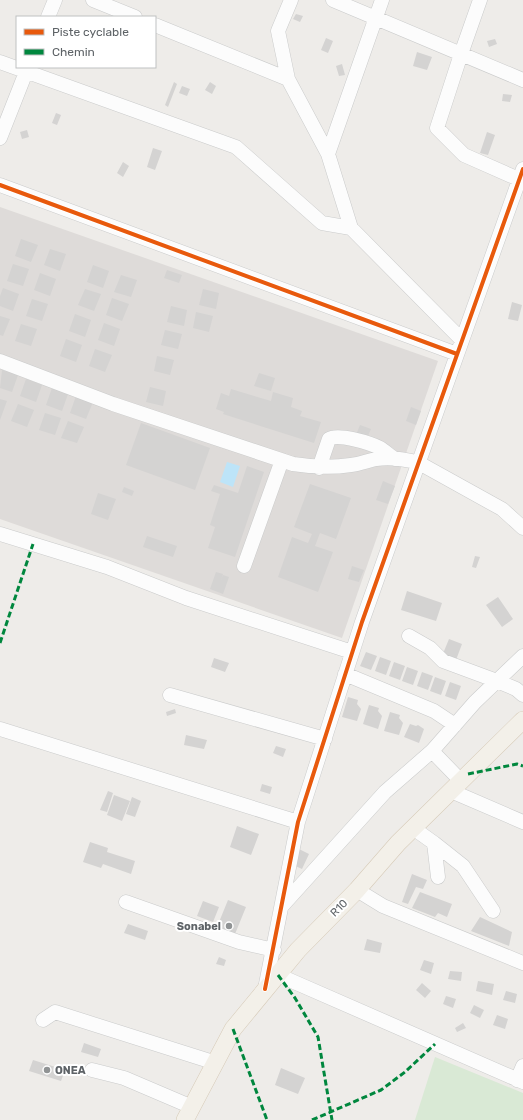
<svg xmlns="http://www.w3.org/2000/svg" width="523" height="1120" font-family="Rubik,sans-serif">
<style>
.industrial{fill:#dedbd9}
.green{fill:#d9e9d5}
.water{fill:#bde4f8}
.building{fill:#d4d3d2}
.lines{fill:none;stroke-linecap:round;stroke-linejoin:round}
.minor-casing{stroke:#cacbcb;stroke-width:15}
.major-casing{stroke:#d6cab7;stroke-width:18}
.minor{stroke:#fcfcfc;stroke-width:14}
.major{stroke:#f3f0e9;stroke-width:17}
.quiet{stroke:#00873e;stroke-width:3;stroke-dasharray:6 3;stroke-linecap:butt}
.cycleway-casing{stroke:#fff;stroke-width:6}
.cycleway{stroke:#e8590c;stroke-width:4}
.poi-dot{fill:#909394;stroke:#fff;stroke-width:1.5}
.labels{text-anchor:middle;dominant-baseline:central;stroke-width:4;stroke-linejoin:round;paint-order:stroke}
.street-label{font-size:11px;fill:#5e6367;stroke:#fff}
.poi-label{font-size:11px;font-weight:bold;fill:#5e6367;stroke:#fff;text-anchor:end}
</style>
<rect width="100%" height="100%" fill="#eeece9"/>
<path class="industrial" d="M0,207L438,361L342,638L0,519Z"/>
<path class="green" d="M435,1057L523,1093V1120H415Z"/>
<path class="water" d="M227,462L240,466L233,487L220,482Z"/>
<path class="building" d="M296,14L303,16L300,22L293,19Z
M326,38L333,41L328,53L321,50Z
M495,39L497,44L489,47L487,41Z
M417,52L432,57L427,70L413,66Z
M342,64L345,75L339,76L336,66Z
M174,82L177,84L168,107L165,105Z
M210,82L216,86L212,94L205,90Z
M182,86L190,89L187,96L179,93Z
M503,94L512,95L510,102L502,101Z
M56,113L61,115L57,125L52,123Z
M27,130L29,137L22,139L20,132Z
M487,132L495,135L488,155L480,153Z
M153,148L162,151L155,170L147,167Z
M123,162L129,166L123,177L117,173Z
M21,239L38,245L31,262L15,256Z
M50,249L66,254L60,271L44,265Z
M13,264L29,269L23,286L7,281Z
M93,265L109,271L103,288L87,282Z
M167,270L182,275L179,283L164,278Z
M40,273L56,279L50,296L34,290Z
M121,275L137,280L131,297L114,292Z
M3,288L19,294L13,311L0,306V296Z
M85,289L101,294L94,311L78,305Z
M203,289L219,293L216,309L199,305Z
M112,298L129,304L122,321L106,315Z
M32,299L48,304L42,321L26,316Z
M512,302L522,305L518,321L508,319Z
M171,306L187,310L184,326L167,322Z
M196,312L213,316L209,332L193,328Z
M75,314L91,320L85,337L69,331Z
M0,316L10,319L3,336L0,335Z
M104,323L120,329L114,346L98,340Z
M21,324L37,329L31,346L15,341Z
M165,330L182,334L178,349L161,345Z
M66,339L82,345L76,362L60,356Z
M95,349L112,355L105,372L89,366Z
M157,356L174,360L170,375L154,371Z
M2,370L18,375L12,392L0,388Z
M259,373L275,378L271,391L254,386Z
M26,379L42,385L36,402L20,396Z
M150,387L166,391L163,406L146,402Z
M52,388L68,394L62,411L46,405Z
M231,389L271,401L273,392L293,398L291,407L302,411L300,416L321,422L314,443L223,414L224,412L216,409L221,393L229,396Z
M76,396L93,402L86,419L70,413Z
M0,399L7,401L0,420Z
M18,404L34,410L27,427L11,421Z
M411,407L421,411L416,425L406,421Z
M45,413L61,418L55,435L39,430Z
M68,421L84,427L77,443L61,438Z
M141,423L210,448L195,490L126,465Z
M360,425L371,429L367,438L356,435Z
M247,466L264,472L235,557L208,548L215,527L210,525L220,494L211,491L214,485L238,493Z
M383,481L395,486L388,504L376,500Z
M310,484L351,498L336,539L320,533L315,546L333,552L318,592L278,577L292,537L308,543L312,534L294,527Z
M124,487L134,491L132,496L122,492Z
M98,493L116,499L108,520L91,514Z
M147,536L177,546L173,557L143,547Z
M475,556L480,557L476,568L472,567Z
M352,566L364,570L359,582L348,579Z
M216,572L223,574L221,580L223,575L229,577L223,594L210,589Z
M407,591L442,603L436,621L401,610Z
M498,597L513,619L502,627L486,605Z
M449,639L462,644L456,660L442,656Z
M366,652L377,656L371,670L360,666Z
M380,657L391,661L386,675L375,671Z
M214,658L229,663L225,672L211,667Z
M394,662L405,666L400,680L389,676Z
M407,667L418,671L413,685L402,681Z
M422,672L433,676L428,690L417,686Z
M435,677L446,681L441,695L430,691Z
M450,682L461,686L456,700L445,696Z
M348,697L358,700L357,704L361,709L357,721L342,717Z
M369,705L379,708L378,711L382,716L378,729L363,724Z
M175,709L176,713L167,716L166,712Z
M390,712L400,715L399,718L403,723L399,735L384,731Z
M410,724L416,726L418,725L424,729L419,743L404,737Z
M186,735L207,740L204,749L184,745Z
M276,746L286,749L283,757L273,753Z
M262,784L272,787L270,794L260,791Z
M108,791L113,793L107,812L100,810Z
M114,795L130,801L122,821L107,815Z
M132,797L141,801L135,817L126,814Z
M237,826L259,834L251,855L230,847Z
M90,842L108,848L107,852L135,861L131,874L103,864L101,868L83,862Z
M297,848L309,854L302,869L291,864Z
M412,874L427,880L423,889L416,887L408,904L402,902Z
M420,892L452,904L447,917L438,913L435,917L412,908Z
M228,900L246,907L235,934L217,927Z
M203,901L219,907L213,922L197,916Z
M480,917L512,932L509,946L471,931Z
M128,924L148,931L145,940L124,933Z
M367,939L382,943L380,953L364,950Z
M219,957L226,960L224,966L216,964Z
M424,960L434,963L431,974L420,970Z
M450,971L462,972L461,981L448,979Z
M478,981L494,984L492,995L476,991Z
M422,983L431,991L425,998L416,990Z
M506,991L517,994L515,1003L503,1000Z
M446,996L456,999L453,1008L443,1004Z
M474,1005L484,1010L480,1018L470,1013Z
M497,1015L508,1019L505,1029L493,1025Z
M463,1023L466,1028L457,1032L455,1028Z
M84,1043L101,1049L98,1057L81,1052Z
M33,1060L65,1070L61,1081L29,1071Z
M281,1068L305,1078L298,1094L275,1085Z"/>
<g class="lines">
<g class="minor-casing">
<path id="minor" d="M93,0L135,17
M333,0L523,80
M382,0L328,154L351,228L462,340
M480,0L461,54L437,128L464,155L523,181
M48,17L55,0
M155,25L288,79L328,154
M0,62L236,147L322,223L351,228
M288,79L278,31L291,0
M0,138L28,67
M0,185L457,354
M0,361L113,404L293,464C312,467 331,468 351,465C360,464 367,461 376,459C390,457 405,459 419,463L502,509L523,528
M319,468L329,439C338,433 370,443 380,448C385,451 390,456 395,459
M0,534L107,567L186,598L352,652
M244,566L282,460
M409,636L430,648L443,661L497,681L516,689L523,695
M345,674L434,711L455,725
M170,695L325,739
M0,729L298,822
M432,751L461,781
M451,791L523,822
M413,828L434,843L438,877
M434,843L463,866L493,911
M357,890L383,906L523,963
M126,902L239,942L274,950
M282,906L385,792L432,751L475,702L523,656
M278,975L523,1082
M265,989L298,822L362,622L523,169
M43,1020L55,1012L216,1063
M92,1070L124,1078L192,1107
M517,1080L523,1066"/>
</g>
<g class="major-casing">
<path id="major" d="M185,1120L233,1029L298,950L357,890L398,843L523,720"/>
</g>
<use href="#minor" class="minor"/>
<use href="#major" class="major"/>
<path class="quiet" d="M0,643L33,544
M468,774L517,764L523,766
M278,975L295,998L318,1037L332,1120
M233,1029L267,1120
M312,1120L381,1090L405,1072L435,1044"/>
<g class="cycleway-casing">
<path id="cycleway" d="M0,185L457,354
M265,989L298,822L362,622L523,169"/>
</g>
<use href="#cycleway" class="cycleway"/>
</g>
<g class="poi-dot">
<circle cx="229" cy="926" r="4"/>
<circle cx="47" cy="1070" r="4"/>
</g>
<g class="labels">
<g class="street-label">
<text transform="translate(339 908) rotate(-45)">R10</text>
</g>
<g class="poi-label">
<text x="221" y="926">Sonabel</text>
<text x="55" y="1070" text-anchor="start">ONEA</text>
</g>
</g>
<rect x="16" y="16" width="140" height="52" fill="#ffffff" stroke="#bfc1c2"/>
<rect x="24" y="29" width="20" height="6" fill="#e8590c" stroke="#bfc1c2"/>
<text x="52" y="36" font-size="12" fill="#5e6367">Piste cyclable</text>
<rect x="24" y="49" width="20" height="6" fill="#00873e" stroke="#bfc1c2"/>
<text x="52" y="56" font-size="12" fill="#5e6367">Chemin</text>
</svg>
